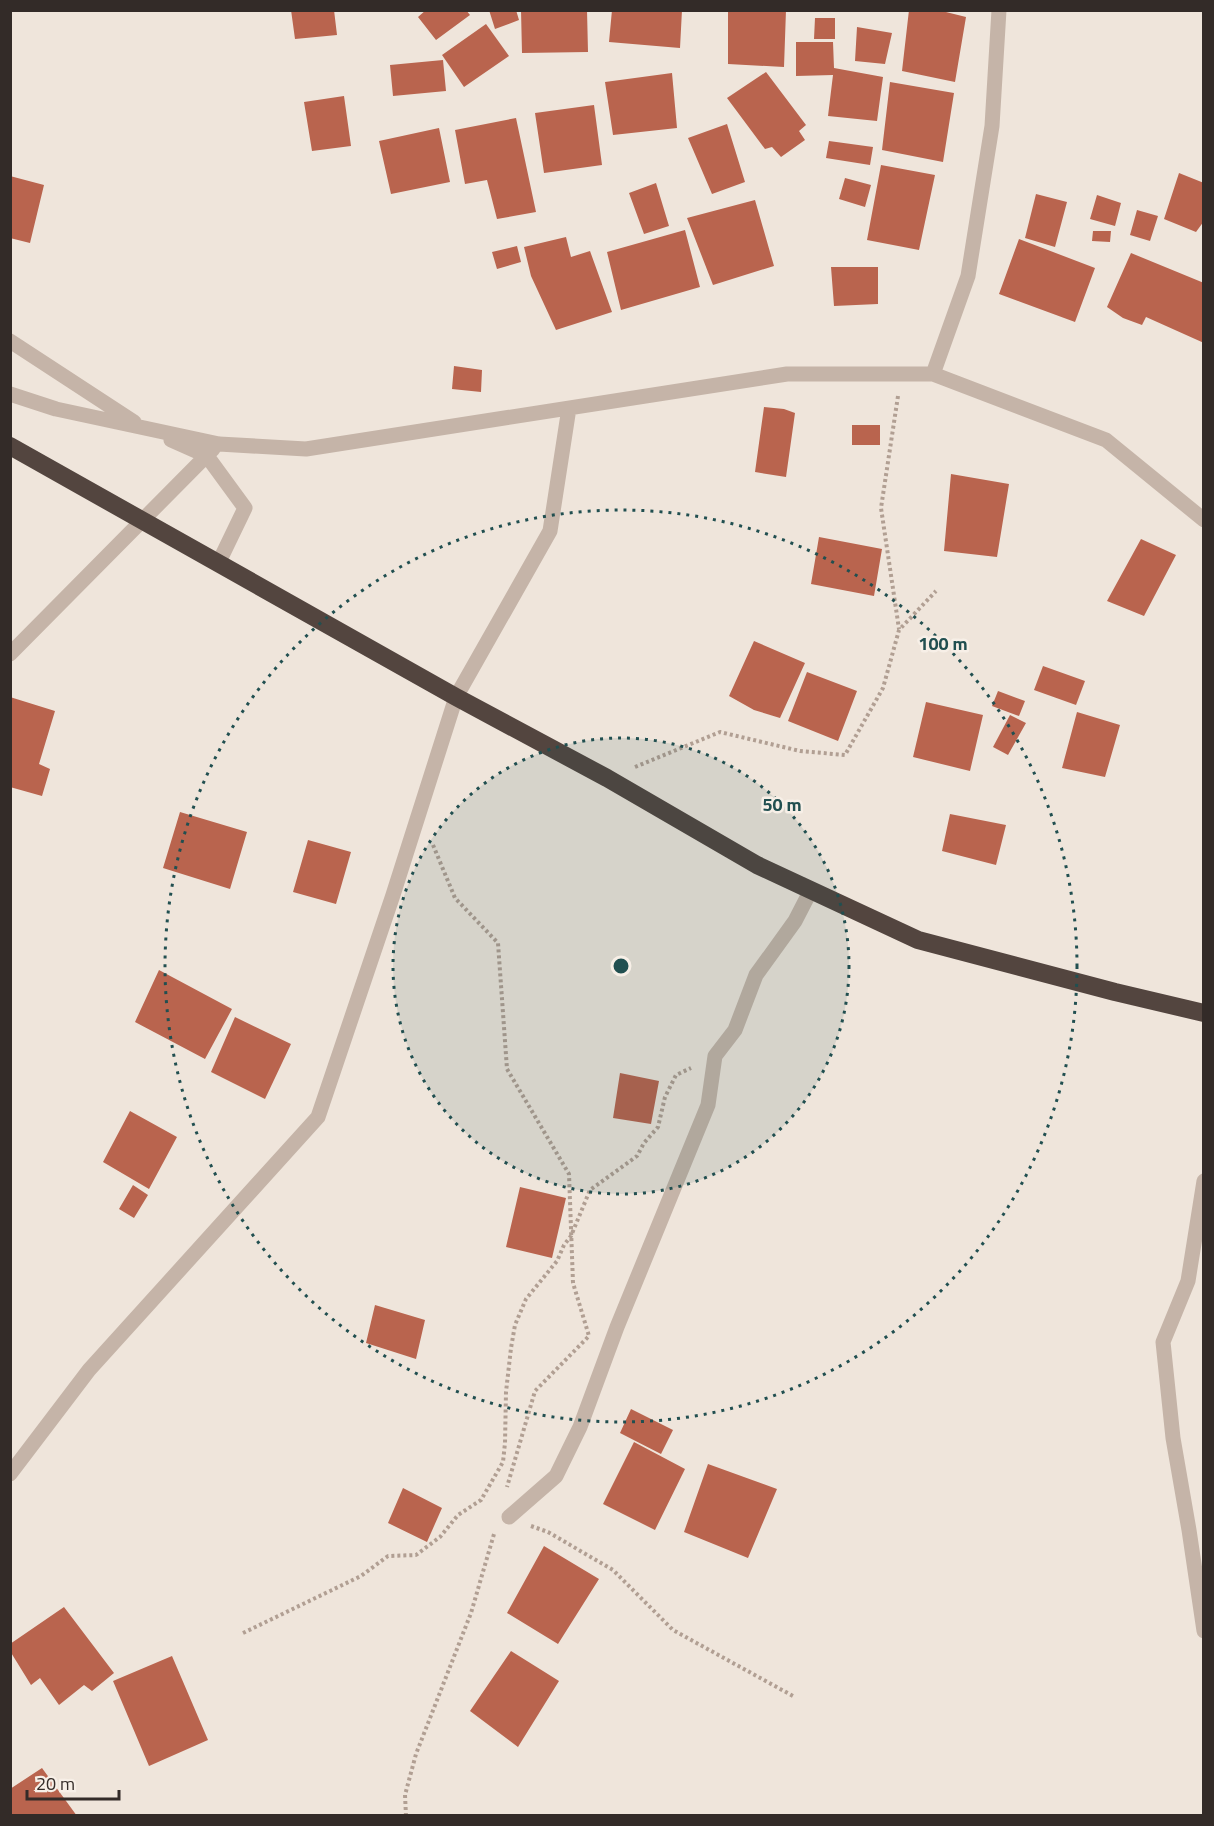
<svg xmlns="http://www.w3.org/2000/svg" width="1214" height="1826" font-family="'Titillium Web',sans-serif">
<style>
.building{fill:#b9644e}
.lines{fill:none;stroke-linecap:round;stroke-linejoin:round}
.path{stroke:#b19f93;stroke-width:4;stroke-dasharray:3 3;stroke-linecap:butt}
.street{stroke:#c5b4a8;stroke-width:15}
.highway{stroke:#53453f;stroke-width:18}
.ring{fill:none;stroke:#214f50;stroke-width:3;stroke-dasharray:3 6}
.centre{fill:#214f50;stroke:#f7efe7;stroke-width:3}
.ring-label{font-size:18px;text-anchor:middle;font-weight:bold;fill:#214f50;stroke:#f7efe7;stroke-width:5;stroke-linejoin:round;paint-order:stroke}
</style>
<rect width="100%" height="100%" fill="#efe5db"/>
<path class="building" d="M291,10H334L337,35L295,39Z
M426,10H466L470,15L436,40L418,17Z
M489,10H516L519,20L495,29Z
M521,10H587L588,52L522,53Z
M612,10H682L680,48L609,42Z
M728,10H786L784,67L728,64Z
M909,10H938L966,17L955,82L902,71Z
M815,18H835V39H814Z
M486,24L509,56L464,87L442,55Z
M857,27L892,33L885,64L855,61Z
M796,42H833L834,68L883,77L877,121L828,116L833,75L796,76Z
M443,60L446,91L393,96L390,65Z
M766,72L806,125L799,131L805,140L781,157L772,147L765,149L727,98Z
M672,73L677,128L613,135L605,82Z
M890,82L954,93L943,162L882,150Z
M344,96L351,146L312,151L304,102Z
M594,105L602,165L544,173L535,113Z
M516,118L536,212L497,219L487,180L465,184L455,130Z
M727,124L745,182L712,194L688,138Z
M439,128L450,182L391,194L379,141Z
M829,141L873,147L870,165L826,158Z
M881,165L935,175L919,250L867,240Z
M1179,173L1204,183V221L1196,232L1164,219Z
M10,176L44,185L30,243L10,238Z
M845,178L871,185L865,207L839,199Z
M656,183L669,226L644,234L629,193Z
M1036,194L1067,202L1055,247L1025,238Z
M1097,195L1121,203L1115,226L1090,219Z
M755,200L774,266L713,285L687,218Z
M1137,210L1158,216L1150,241L1130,235Z
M685,230L700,287L621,310L607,252Z
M1093,231H1111L1110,242L1092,241Z
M566,237L571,257L590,251L612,312L556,330L531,276L524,247Z
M1019,239L1095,268L1075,322L999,294Z
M517,246L521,262L497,269L492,252Z
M1131,253L1204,283V343L1146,317L1142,325L1123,318L1107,307Z
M831,267H878V304L834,306Z
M454,366L482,370L481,392L452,389Z
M764,407L784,409L795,413L786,477L755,472Z
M852,425H880V445H852Z
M951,474L1009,484L997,557L944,551Z
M819,537L882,549L874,596L811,584Z
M1141,539L1176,555L1144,616L1107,601Z
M754,641L805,663L780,718L754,710L729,696Z
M1043,666L1085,681L1076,705L1034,690Z
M807,672L857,691L838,741L788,721Z
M998,691L1025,701L1019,716L992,706Z
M10,697L55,711L39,764L50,769L42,796L10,787Z
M926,702L983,715L970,771L913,757Z
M1077,712L1120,725L1105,777L1062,768Z
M1010,715L1026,723L1008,755L993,747Z
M180,812L247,832L230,889L163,868Z
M950,814L1006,825L996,865L942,851Z
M308,840L351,852L336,904L293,892Z
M159,970L232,1009L205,1059L135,1022Z
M235,1017L291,1044L265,1099L211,1072Z
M620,1073L659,1081L651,1124L613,1118Z
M130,1111L177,1137L149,1189L103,1162Z
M133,1185L148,1195L134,1218L119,1209Z
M520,1187L566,1198L552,1258L506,1247Z
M375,1305L425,1320L416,1359L366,1343Z
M631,1409L673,1430L661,1454L620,1433Z
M634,1442L685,1469L655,1530L603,1504Z
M708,1464L777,1489L748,1558L684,1532Z
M403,1488L442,1508L427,1542L388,1523Z
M544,1546L599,1579L558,1644L507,1613Z
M64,1607L114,1673L92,1691L84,1685L59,1705L40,1678L31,1685L10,1651V1644Z
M511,1651L559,1681L518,1747L470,1711Z
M172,1656L208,1740L149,1766L113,1681Z
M42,1768L77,1816H10V1789Z"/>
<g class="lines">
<path class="path" d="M898,396L881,508L899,629
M635,767L720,732L800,751L845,755L883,688L899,630L936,591
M433,845L455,898L498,943L507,1069L569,1174L573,1283L589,1336L535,1391L507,1487
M531,1526L548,1532L613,1570L673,1630L793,1696
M243,1633L361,1576L388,1556L416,1555L440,1537L458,1515L481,1500L503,1462L505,1443L506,1392L511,1348L515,1325L526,1299L557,1261L564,1245L571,1236L590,1190L637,1156L644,1143L658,1127L665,1097L676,1075L691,1068
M406,1816L405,1795L416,1754L471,1613L494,1534"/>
<path class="street" d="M10,341L134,422
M933,374L968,276L992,126L999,10
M10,394L56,409L219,444L306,449L787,374H933L1106,440L1204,520
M171,440L207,456L245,508L218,564
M10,654L213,449
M1204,1181L1188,1281L1163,1342L1173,1438L1189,1530L1204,1631
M10,1474L89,1370L318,1117L393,895L456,697L550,531L569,408
M509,1517L556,1476L580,1427L617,1327L708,1105L715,1056L735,1030L756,975L795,921L811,890"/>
<path class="highway" d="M10,446L456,697L607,778L757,865L918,940L1115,992L1204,1013"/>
</g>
<circle cx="621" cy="966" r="228" fill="#214f50" fill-opacity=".12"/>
<g class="ring">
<circle cx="621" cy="966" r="228"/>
<circle cx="621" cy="966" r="456"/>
</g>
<circle cx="621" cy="966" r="9" class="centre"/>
<g class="ring-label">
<text x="943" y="650">100 m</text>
<text x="782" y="811">50 m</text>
</g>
<rect width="1214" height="1826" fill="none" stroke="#332b28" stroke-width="24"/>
<path d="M27 1790v9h92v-9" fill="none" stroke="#332b28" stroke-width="3"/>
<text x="36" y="1790" font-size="18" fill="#332b28" stroke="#f7efe7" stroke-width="4.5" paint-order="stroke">20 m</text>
</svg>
